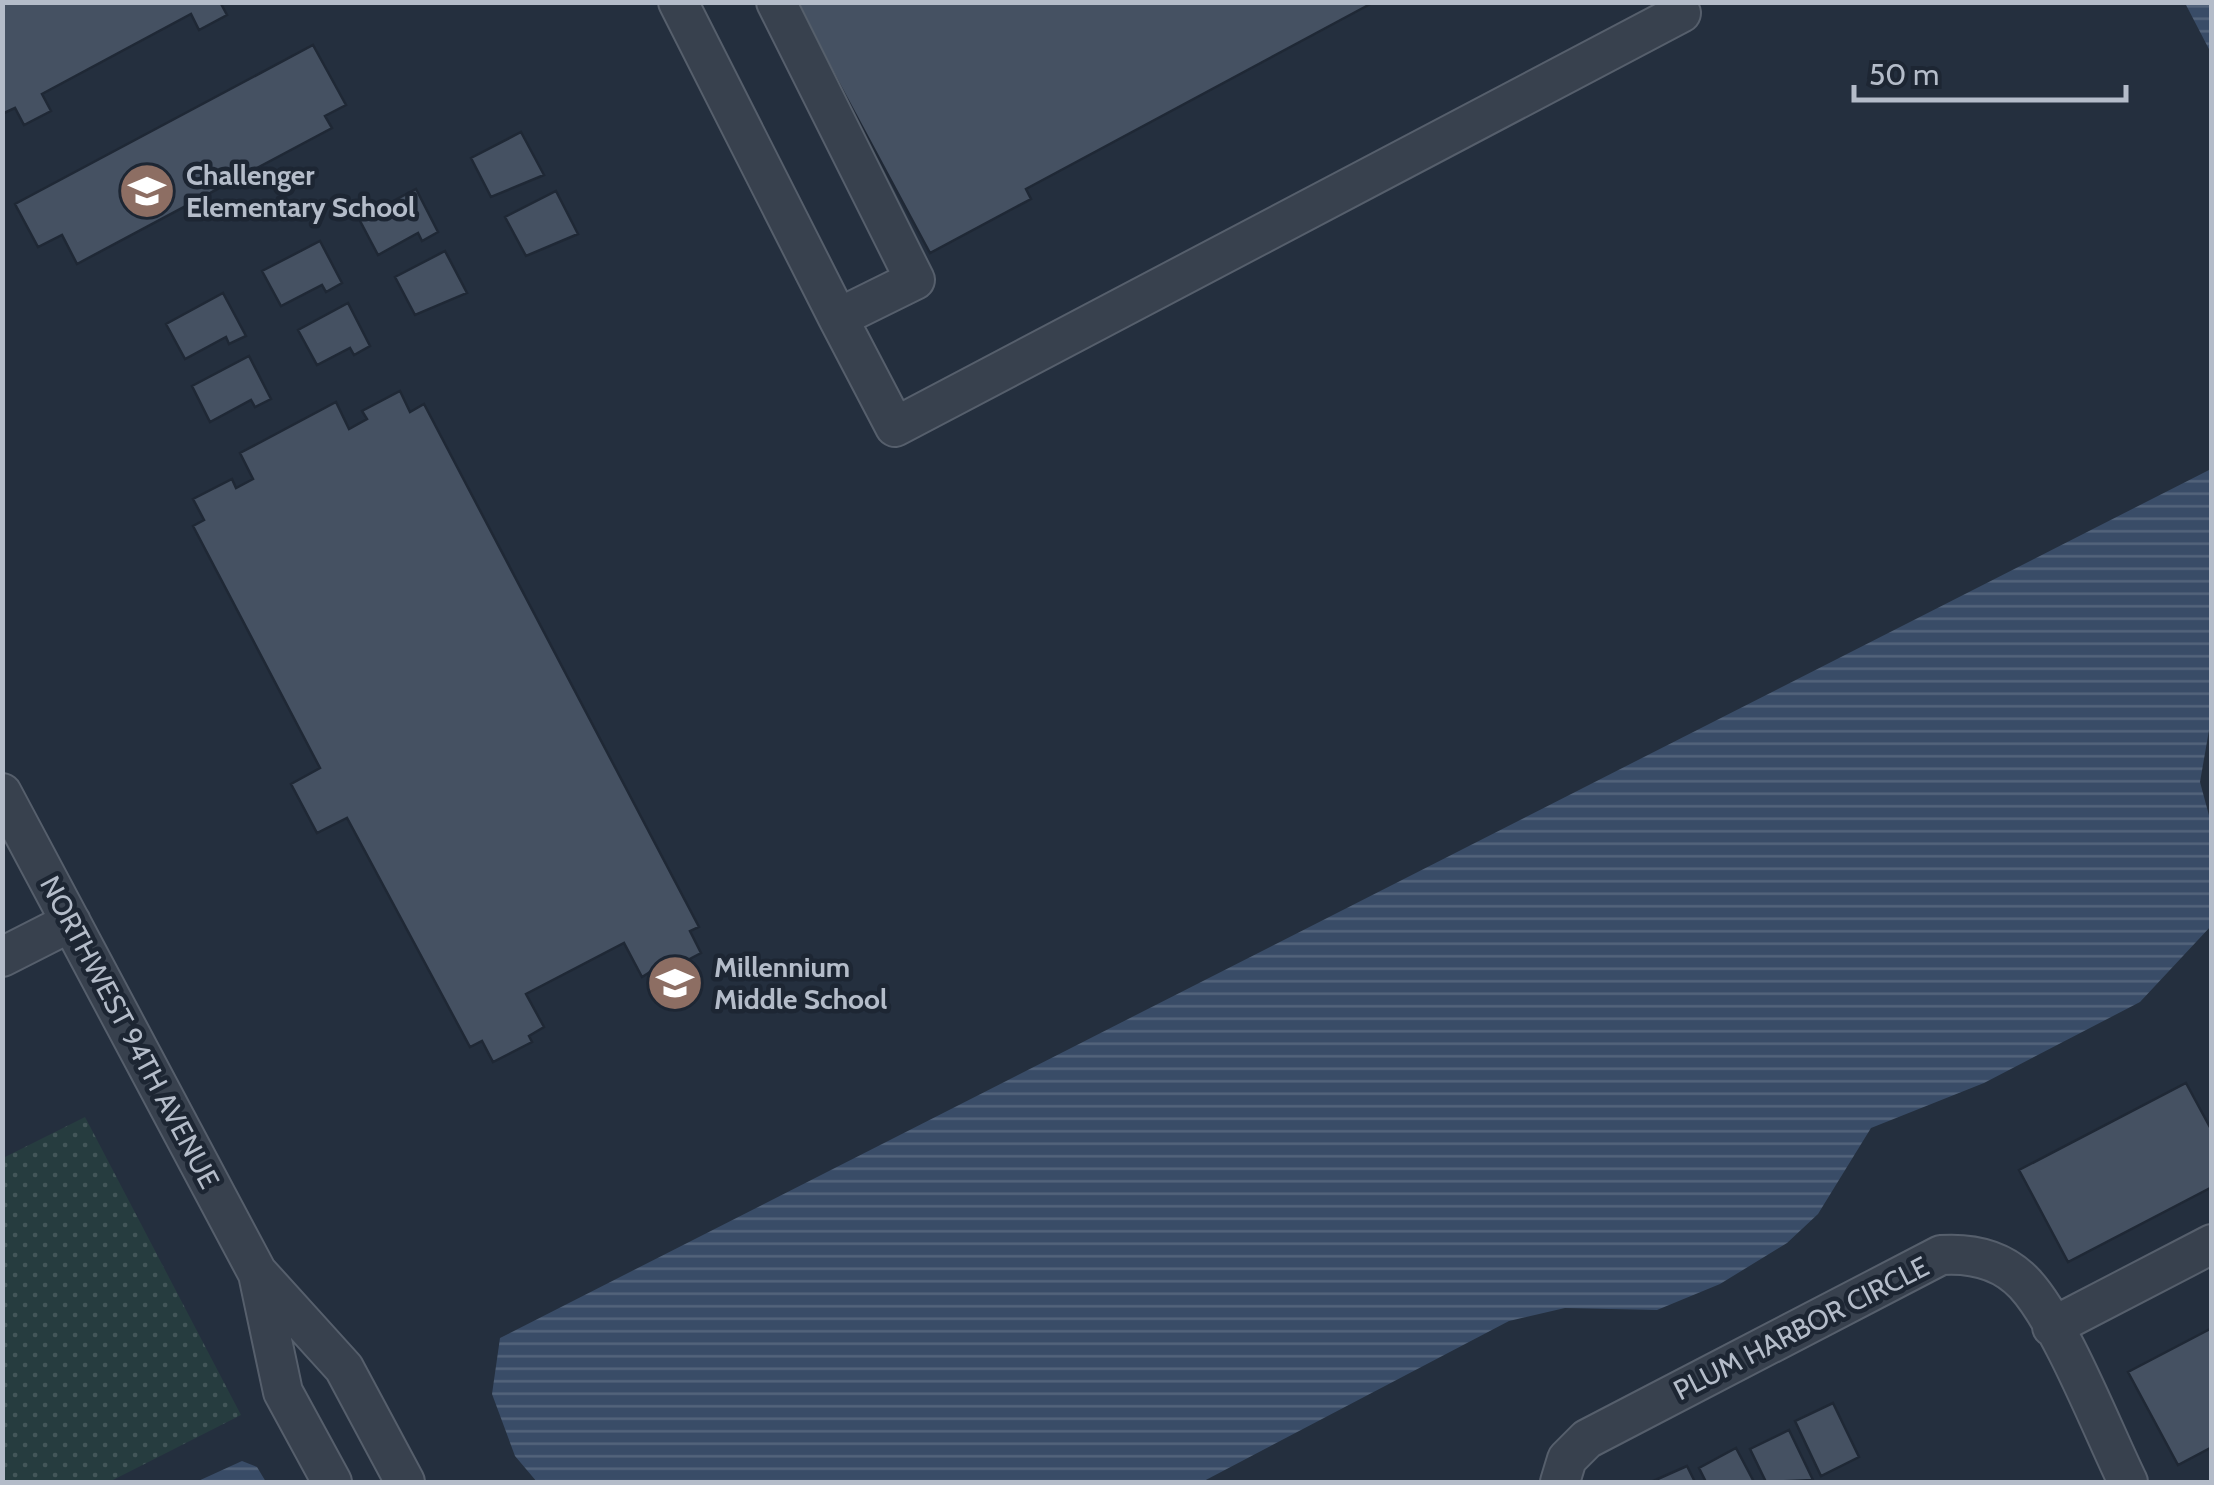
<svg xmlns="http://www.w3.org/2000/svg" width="2214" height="1485" font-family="Cabin,sans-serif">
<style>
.grass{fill:url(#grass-dots)}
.water{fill:url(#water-rules)}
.building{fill:#455162;stroke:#1f2835;stroke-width:2.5}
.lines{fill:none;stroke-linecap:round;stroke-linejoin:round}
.minor-casing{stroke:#565f6c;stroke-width:42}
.minor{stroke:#38414e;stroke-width:38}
.labels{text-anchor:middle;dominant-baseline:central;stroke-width:9;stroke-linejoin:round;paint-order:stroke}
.poi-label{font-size:28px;font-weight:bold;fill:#b4bcc9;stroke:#1d2633;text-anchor:start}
.street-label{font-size:28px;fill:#b4bcc9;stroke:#1d2633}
</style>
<defs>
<pattern id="grass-dots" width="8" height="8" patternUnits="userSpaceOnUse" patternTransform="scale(2.5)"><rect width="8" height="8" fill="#263c3f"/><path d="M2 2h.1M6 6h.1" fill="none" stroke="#435659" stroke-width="1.8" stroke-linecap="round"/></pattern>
<pattern id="water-rules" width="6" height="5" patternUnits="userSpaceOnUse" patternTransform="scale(2.5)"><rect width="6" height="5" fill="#394c67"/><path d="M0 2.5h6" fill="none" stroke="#53647b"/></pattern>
</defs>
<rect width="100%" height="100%" fill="#242f3e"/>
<path class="grass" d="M85,1117L241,1415L109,1482H3V1158Z"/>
<path class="water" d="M2185,3H2211V54V53Z
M2211,469L2212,713L2200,782L2211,823V926L2140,1002L1984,1083L1871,1128L1818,1214L1787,1243L1720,1284L1657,1310L1565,1308L1509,1321L1202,1482H537L515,1456L492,1394L500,1338Z
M242,1461L257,1467L266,1482H196Z"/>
<path class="building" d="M2,2H220L227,15L199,30L191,14L42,94L51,111L24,125L15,108L2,114Z
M795,2H1374L1026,189L1031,199L930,253Z
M313,45L346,105L325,116L332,128L77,264L62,235L38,247L15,204Z
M521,132L544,175L491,197L471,158Z
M416,189L438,232L422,241L418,233L378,255L359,219Z
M556,191L578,234L526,256L505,217Z
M320,241L342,283L326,292L322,285L281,306L262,271Z
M445,251L467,293L415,315L395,277Z
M223,293L246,336L229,344L226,337L185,359L166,324Z
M348,303L370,346L354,355L350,348L317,365L298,330Z
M249,356L271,399L255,407L251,400L210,422L192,386Z
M400,391L410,412L424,404L699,927L690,931L701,953L661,974L658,967L642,977L624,943L526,994L544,1027L529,1036L532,1042L493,1062L482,1041L470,1047L347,818L317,833L291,784L320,768L193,526L204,520L193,499L232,479L236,488L253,479L240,453L336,402L349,429L367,419L362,411Z
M2186,1083L2212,1131V1187L2068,1262L2019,1170Z
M2212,1328V1447L2178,1465L2128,1372Z
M1833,1403L1859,1457L1821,1476L1795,1421Z
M1789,1430L1813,1480L1766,1482L1750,1449Z
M1736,1448L1754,1482H1706L1699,1468Z
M1687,1466L1695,1482H1651Z"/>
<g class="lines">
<g class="minor-casing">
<path id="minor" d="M678,2L838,318L915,280L776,2
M838,318L895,427L1681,13L1675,2
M2,793L257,1272L344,1368L405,1482
M2,957L71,922
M258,1274L283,1392L332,1482
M2052,1327L2212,1244
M1560,1482L1567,1459L1587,1439L1941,1255C1972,1253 2003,1260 2025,1284C2061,1323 2103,1431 2128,1482"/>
</g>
<use href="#minor" class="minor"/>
</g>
<defs>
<g id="school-disc" transform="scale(2.875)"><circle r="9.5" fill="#8d6e63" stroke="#1d2633"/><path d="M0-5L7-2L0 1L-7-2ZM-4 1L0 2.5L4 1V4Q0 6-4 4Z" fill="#fff"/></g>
</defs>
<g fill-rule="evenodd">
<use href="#school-disc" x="147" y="191"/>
<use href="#school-disc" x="675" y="983"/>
</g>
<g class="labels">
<g class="poi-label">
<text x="186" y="175">Challenger<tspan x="186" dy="32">Elementary School</tspan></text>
<text x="714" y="967">Millennium<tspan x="714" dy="32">Middle School</tspan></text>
</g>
<g class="street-label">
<text transform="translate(130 1032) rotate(62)">NORTHWEST 94TH AVENUE</text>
<text transform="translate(1801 1328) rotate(-27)">PLUM HARBOR CIRCLE</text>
</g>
</g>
<rect width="2214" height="1485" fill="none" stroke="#b4bcc9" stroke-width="10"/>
<path d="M1854 85v15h272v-15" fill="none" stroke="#b4bcc9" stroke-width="5"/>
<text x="1869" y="85" font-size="30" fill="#b4bcc9" stroke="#1d2633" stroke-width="8" paint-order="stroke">50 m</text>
</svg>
